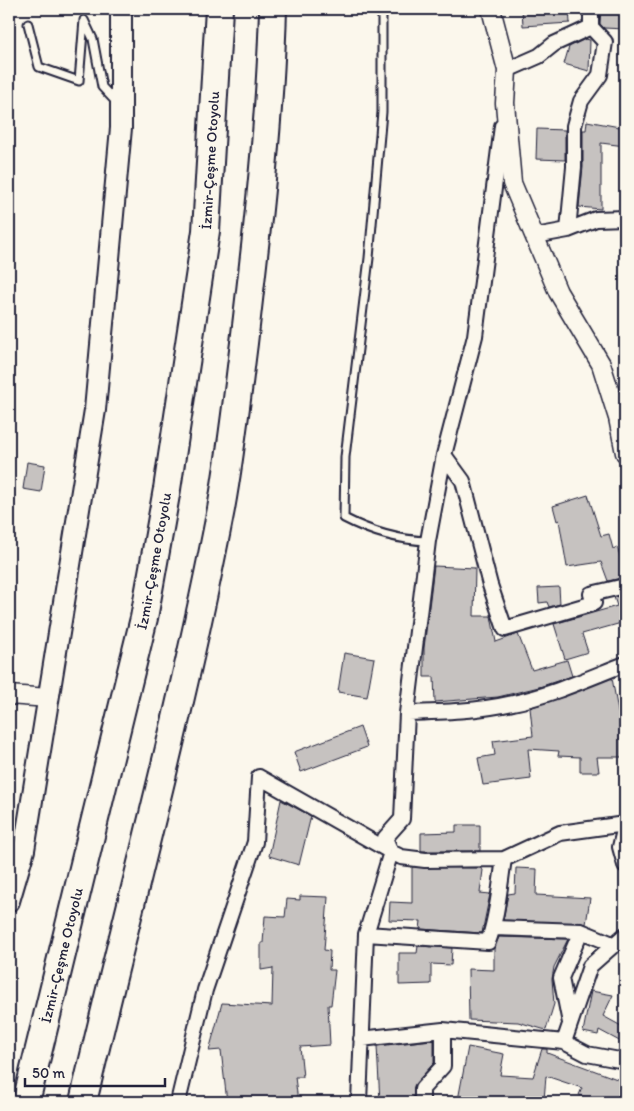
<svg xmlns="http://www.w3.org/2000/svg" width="634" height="1111" font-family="Itim,sans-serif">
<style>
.building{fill:#c6c2c0;stroke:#22223b}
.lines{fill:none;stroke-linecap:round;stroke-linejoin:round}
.service-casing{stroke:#22223b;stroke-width:11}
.minor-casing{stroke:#22223b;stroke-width:18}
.tertiary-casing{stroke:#22223b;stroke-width:21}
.secondary-casing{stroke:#22223b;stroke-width:24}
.motorway-casing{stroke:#22223b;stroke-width:30}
.service{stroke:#fbf7ec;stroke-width:7}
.minor{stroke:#fbf7ec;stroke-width:14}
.tertiary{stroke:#fbf7ec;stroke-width:18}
.secondary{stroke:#fbf7ec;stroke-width:20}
.motorway{stroke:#fbf7ec;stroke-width:26}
.labels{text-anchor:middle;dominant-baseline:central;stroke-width:4.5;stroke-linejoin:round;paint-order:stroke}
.street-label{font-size:15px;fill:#22223b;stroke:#fbf7ec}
</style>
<rect width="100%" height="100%" fill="#fbf7ec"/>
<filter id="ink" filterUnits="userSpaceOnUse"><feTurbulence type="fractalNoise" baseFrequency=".02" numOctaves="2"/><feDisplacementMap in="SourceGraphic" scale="10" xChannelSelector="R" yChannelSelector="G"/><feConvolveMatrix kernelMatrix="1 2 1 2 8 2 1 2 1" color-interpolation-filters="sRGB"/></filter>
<g filter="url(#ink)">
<path class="building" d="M522,9H569L570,23L523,26Z
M601,9H625V29L604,28L600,24Z
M585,39L590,40L589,71L564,64L569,47Z
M587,121L625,128V146L601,143V209L579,207L583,167V130H586Z
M537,129L565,130V160L536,159Z
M27,462L45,465L41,492L23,489Z
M588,495L601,536L609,534L613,549L617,547L625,570V577L608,581L601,562L567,567L559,520L557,521L553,506Z
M434,566L475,568L474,616H491L496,642L518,634L532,670L567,660L572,676L539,687L498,697L435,702L434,677H424V648Z
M559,587L560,604L549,607L547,602L539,603L538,588Z
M625,595V622L582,634L588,652L565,659L554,624L617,606L614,597Z
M344,653L374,658L367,697L338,692Z
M612,678L621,728L625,727V757H597L599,772H580V757L558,756L559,751L528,749L531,779L483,785L478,758L495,755L493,741L533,736L530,708Z
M360,727L367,747L301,772L294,752Z
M281,800L311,816L299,865L269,856Z
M456,825H480V851H421V833L456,832Z
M412,867L480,868L483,870L480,893L490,894L482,933L420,929L421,921L389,920L390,902L412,903Z
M516,868L537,869L536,895L590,898L586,924L503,920L508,894L515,893Z
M300,896L328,897L324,950L330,951L329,970H335L331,1005H328L330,1045L300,1047L303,1077H295L298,1102H227L221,1050L209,1051L222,1003L272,1006L273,968L261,970V943H263L265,916L285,917L287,899L300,900Z
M499,937L568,939L554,967L552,979L554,1004L546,1030L518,1022L469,1020L468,969L494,970V948Z
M418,946L452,948L451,965L431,964V984L399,985V953H417Z
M591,991L613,995L603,1016L625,1028V1044L599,1030L598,1035L583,1032Z
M432,1040H434V1063L415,1084L413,1100L380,1102L377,1046Z
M468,1047L504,1054L500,1075L533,1077L542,1049H547V1053L625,1082V1102H599L579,1095L582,1088L546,1076L544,1100H539V1102H490L476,1099L475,1102H466L458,1100Z"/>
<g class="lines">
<g class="service-casing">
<path id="service" d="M382,9V112L369,258L345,457L344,518C371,532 398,540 428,541
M28,24L39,67L79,81L84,20L93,39L102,87L116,102"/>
</g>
<g class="minor-casing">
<path id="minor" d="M507,70L539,56L554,44L591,27
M568,230L574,167V126L581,101L600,75L605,42L591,27V9
M535,236L568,230L596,219L625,218
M444,455L463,481L490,585L505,629L594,603L591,594L625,586
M407,713C443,712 478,711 513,703C552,695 589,678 625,664
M625,826L620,847L625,865
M494,928L581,931L561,978L570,1023
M581,931L615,945
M366,934L488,942C497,920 500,884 504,859
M361,1039L443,1030L564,1042L587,1054L625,1061
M564,1042L590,966L625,935
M178,1102L205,990L255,842L259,777L391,852L401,857L425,860L504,859L560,833L625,824
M359,1102L366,934L391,852L385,838L402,819L407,713L428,541L444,455L475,336L502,126
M422,1102V1089L443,1066V1030"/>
</g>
<g class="tertiary-casing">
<path id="tertiary" d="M491,9L507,70L505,103L512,183L558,292L601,364L618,418L625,453
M9,695L48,698"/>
</g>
<g class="secondary-casing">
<path id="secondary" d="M9,901L24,850L95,410L121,128V9"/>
</g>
<g class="motorway-casing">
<g id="motorway">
<path id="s1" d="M26,1102L144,618L167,489L206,231L219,9"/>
<path d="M83,1102C129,905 183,708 221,509C231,454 237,398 244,343C257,232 270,121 273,9"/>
</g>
</g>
<use href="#service" class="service"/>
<use href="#minor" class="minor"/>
<use href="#tertiary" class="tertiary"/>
<use href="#secondary" class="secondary"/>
<use href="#motorway" class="motorway"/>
</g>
</g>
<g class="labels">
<g class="street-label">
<text stroke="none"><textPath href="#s1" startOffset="961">İzmir-Çeşme Otoyolu</textPath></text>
<text stroke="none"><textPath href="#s1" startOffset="556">İzmir-Çeşme Otoyolu</textPath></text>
<text stroke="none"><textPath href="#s1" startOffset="151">İzmir-Çeşme Otoyolu</textPath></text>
</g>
</g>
<rect width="634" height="1111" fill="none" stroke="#fbf7ec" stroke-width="30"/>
<rect x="15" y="15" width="604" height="1081" fill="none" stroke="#22223b" stroke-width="2" filter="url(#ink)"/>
<path d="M25 1078v8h140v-8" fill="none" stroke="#22223b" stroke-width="2.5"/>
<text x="32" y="1078" font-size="15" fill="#22223b" stroke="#fbf7ec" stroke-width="4" paint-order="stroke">50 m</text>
</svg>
